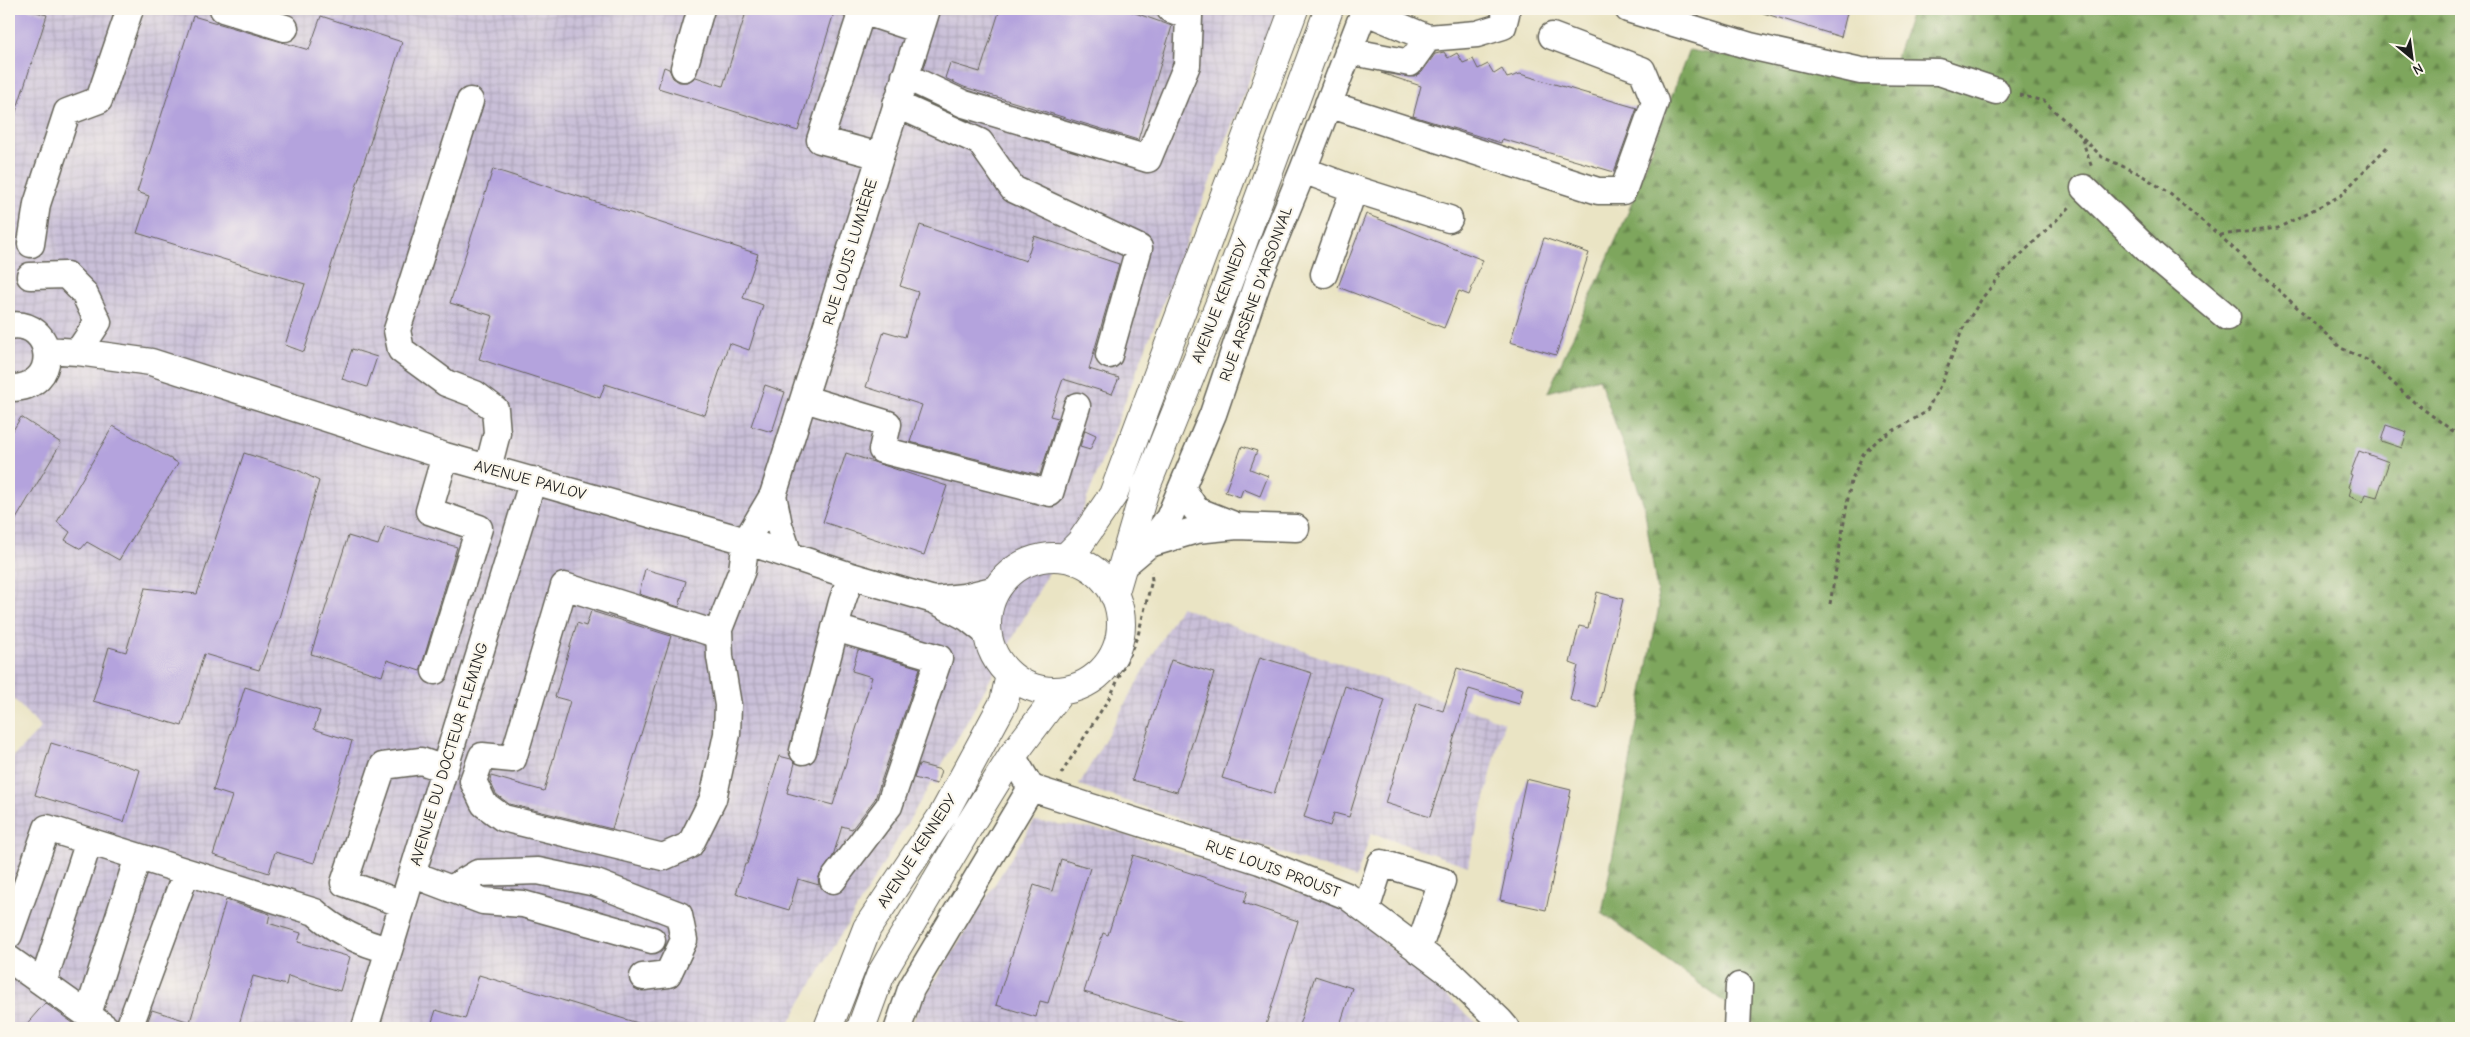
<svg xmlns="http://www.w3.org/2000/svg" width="2470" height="1037" font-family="'Comic Neue',sans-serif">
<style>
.industrial{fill:url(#industrial-grid)}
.forest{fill:url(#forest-firs);stroke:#4d613c}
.building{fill:#b4a3dd}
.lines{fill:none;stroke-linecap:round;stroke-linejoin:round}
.minor-casing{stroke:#646257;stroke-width:29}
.major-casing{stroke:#646257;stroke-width:30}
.path{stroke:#646257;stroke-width:3;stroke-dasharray:4 4;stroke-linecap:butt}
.minor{stroke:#fff;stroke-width:26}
.major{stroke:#fff;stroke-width:28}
.labels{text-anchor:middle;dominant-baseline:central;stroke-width:4.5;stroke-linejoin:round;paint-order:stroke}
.street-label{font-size:16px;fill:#1c1c1c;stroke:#fbf7ec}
</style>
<defs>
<pattern id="industrial-grid" width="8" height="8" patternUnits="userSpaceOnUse" patternTransform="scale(1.25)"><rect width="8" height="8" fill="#c9bfd8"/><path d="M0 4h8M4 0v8" fill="none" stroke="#aca4b9"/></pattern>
<pattern id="forest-firs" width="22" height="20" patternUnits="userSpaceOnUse" patternTransform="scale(1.25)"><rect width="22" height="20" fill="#7ea65d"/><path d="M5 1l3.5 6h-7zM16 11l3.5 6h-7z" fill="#66864c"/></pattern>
</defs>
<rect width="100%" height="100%" fill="#fbf7ec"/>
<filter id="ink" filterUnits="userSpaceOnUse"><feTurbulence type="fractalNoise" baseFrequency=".02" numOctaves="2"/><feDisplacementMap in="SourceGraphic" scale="10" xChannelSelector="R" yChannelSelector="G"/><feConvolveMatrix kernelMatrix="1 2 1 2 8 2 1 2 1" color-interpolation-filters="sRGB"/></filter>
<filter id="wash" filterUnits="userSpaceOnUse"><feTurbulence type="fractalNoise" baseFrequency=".0096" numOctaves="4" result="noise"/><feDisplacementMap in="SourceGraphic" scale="20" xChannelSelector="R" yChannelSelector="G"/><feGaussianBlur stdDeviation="1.12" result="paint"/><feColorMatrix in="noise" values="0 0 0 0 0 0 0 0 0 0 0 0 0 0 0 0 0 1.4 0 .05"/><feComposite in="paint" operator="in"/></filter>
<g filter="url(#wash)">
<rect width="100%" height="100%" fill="#eae4c4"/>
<path class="industrial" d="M9,9H1277L1082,512L963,729L786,1028H9V761L41,728L9,694Z
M1180,607L1504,722L1468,866L1371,833L1356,878L1079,785Z
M1034,821L1118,832L1343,907L1483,1028H911L919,1006Z"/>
<path class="forest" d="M1912,9H2461V1028H1760L1602,913L1659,606L1644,505L1599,378L1548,392L1627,215L1689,50L1887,85Z"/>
<g id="blocks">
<path class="building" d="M9,9H26L47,15L12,124L9,123Z
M747,9H835L798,131L658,88L664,67L669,69L673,78L679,82H688L696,77L723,86Z
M1000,9H1124L1172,26L1138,140L964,87L945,78L950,63L980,72Z
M1763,9H1848L1841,37L1763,13Z
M193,16L309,50L321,16L402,42L304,352L285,345L305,284L137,233L149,196L137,192Z
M1444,52L1448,58L1457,53L1463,63L1473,59L1478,69L1488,64L1494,74L1502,69L1507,78L1520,74L1637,108L1614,172L1502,139L1501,143L1413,116L1421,86L1381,73L1415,77L1422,72L1435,54Z
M493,169L758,254L743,298L763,305L749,350L729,343L705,415L605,384L600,398L479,359L493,316L450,303Z
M1366,214L1483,260L1469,295L1459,291L1444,328L1338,287Z
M920,225L1026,261L1034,236L1119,264L1089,369L1119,378L1112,394L1063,379L1050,416L1058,418L1040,475L910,442L922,405L866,387L884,331L905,337L918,292L900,286Z
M1544,238L1589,253L1556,355L1510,342Z
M352,349L377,357L367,387L342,379Z
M765,385L785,392L772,432L751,426Z
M21,417L61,443L9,531V437Z
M2386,425L2407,432L2402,448L2381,441Z
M113,426L178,463L119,560L87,542L81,549L65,540L70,532L57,522Z
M1085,430L1096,435L1090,450L1080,447Z
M1242,446L1257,451L1250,469L1268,476L1260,496L1243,489L1240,497L1225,492Z
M2359,451L2389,462L2377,497L2366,494L2363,502L2349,496L2351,489L2348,487L2352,475L2350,474Z
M244,453L300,471L319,481L279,618L259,670L204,654L182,726L93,701L109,647L126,652L145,588L197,594Z
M846,453L947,486L924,555L823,522Z
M385,526L457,547L420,671L387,660L382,676L311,654L348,536L378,545Z
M645,569L686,581L679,607L639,594Z
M1597,592L1623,599L1598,708L1570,700L1578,666L1570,663L1579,626L1588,628Z
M591,611L671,636L612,829L509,804L496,794L490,781L491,776L544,791L570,701L555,697L577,623L586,626Z
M858,650L920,668L875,799L852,829L842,826L833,856L818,878L819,885L798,879L789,910L736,894L745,864H747L779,756L791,759L795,763L787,793L833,805L872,677L852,671Z
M1260,657L1312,673L1274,794L1222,778Z
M1171,660L1214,673L1177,792L1132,780Z
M1457,668L1523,689L1519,704L1469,689L1430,817L1385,803L1417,703L1443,711Z
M1345,686L1385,700L1349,817L1334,813L1330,826L1304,817Z
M245,687L320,711L314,729L352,741L314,863L275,852L269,873L213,855L232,796L213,790Z
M51,743L140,770L124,822L35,795Z
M919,764L941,770L937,784L914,778Z
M1526,779L1571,790L1546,910L1500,900Z
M1133,855L1248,891L1244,903L1298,921L1265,1028H1203L1084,992L1103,933L1108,935Z
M1061,859L1090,868L1048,1003L1040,1001L1036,1017L996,1005L1034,885L1052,891Z
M226,900L270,914L268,923L301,933L298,942L350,957L340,991L288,976L286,985L253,976L238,1028H145L152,1010L190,1022Z
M479,975L641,1024V1028H430L436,1010L465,1019Z
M1315,976L1352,988L1339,1028H1298Z
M45,1003L80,1028H23Z"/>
</g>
</g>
<g filter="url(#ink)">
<use href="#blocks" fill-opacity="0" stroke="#646257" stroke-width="1"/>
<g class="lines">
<g class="minor-casing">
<path id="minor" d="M223,9L285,28
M856,9L920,30
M1628,9L1750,46L1861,71L1939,72L1996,91
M862,11L820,140L880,156
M1364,11L1428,38L1477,34L1503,26L1506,14L1504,9
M1348,51L1410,63L1428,38
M684,68L701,9
M905,76L964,104L1148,159L1187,65L1189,16L1170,9
M470,101L397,330L401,350L446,383L475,394L495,409L497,433L488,468
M896,104L980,142L1013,189L1139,248L1109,355
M1328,104L1598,191H1623L1655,102L1642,70L1552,36
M1303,170L1354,189L1449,219
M2084,188L2154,256L2227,317
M31,244L37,204L67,112L99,100L130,9
M1324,274L1354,189
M30,276L66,275L84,293L98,322L78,352
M9,326C55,318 63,390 9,388
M46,350L78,352L151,362L445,456L746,541L851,576L934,600L968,618L987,633
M805,399L888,424L882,450L1050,493L1077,406
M1182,488L1196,510L1234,525
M773,495L779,525L789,555
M1149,544L1196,530L1237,526L1296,528
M1124,565L1149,544L1169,518L1213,414L1260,275L1303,170L1365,9
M934,600L964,597L997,589
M719,635L564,586L513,759L482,756L473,781L484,804L503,818L663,857L690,845L713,799L727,734L728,705L720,657L719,629L742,570L746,541L773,495L927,9
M435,671L479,528L429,511L445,456
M803,751L842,602L851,576
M1012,756L1031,788L1260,861L1347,896L1451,974L1500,1021L1506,1028
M412,874L483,901L523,904L652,940
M833,880L889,806L939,658L835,628
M451,889L478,873L538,871L596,883L679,915L684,940L668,974L643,977
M403,904L344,883L383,766L421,761L444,769
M1366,910L1381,863L1442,881L1418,950
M9,935L47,828L315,912C337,932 360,943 389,950
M9,959L106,1028
M43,983L89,841
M88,1014L138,857
M129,1028L186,873
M365,1028L533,480
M898,1028L911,989L1031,788
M1737,1028L1739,986"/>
</g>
<g class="major-casing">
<path id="major" d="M987 624a67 67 0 1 1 134 0a67 67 0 1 1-134 0Z
M1065,558L1080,543L1113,495L1294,9
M1114,595L1145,489L1226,288L1329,9
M828,1028L867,928L944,813L1004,702L1010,675
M861,1028L880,976L967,829L1012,756L1061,691"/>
</g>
<path class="path" d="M2019,95L2044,101L2081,136L2092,168
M2083,138L2102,157L2140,174L2170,194L2219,235L2341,348L2369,361L2415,403L2461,437
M2220,235L2278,228L2340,196L2387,147
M1830,604L1851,481L1863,454L1879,439L1926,412L1942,382L1962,330L1983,297L2004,271L2071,206
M1061,774L1111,695L1138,635L1152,580L1151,572"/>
<use href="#minor" class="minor"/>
<use href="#major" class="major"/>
</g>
</g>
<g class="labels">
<g class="street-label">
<text transform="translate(850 252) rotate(-73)">RUE LOUIS LUMIÈRE</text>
<text transform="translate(1256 294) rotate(-70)">RUE ARSÈNE D'ARSONVAL</text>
<text transform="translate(1220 301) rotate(-69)">AVENUE KENNEDY</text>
<text transform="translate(530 480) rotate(15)">AVENUE PAVLOV</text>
<text transform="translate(449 754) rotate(-73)">AVENUE DU DOCTEUR FLEMING</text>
<text transform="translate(917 851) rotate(-57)">AVENUE KENNEDY</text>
<text transform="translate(1273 869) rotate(20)">RUE LOUIS PROUST</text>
</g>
</g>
<rect width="2470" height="1037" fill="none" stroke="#fbf7ec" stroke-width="30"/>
<g transform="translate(2412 58) rotate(151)" stroke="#fbf7ec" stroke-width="4" paint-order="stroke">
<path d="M0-4L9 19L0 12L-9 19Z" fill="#1c1c1c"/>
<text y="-8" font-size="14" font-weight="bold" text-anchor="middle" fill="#1c1c1c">N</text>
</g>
</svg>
